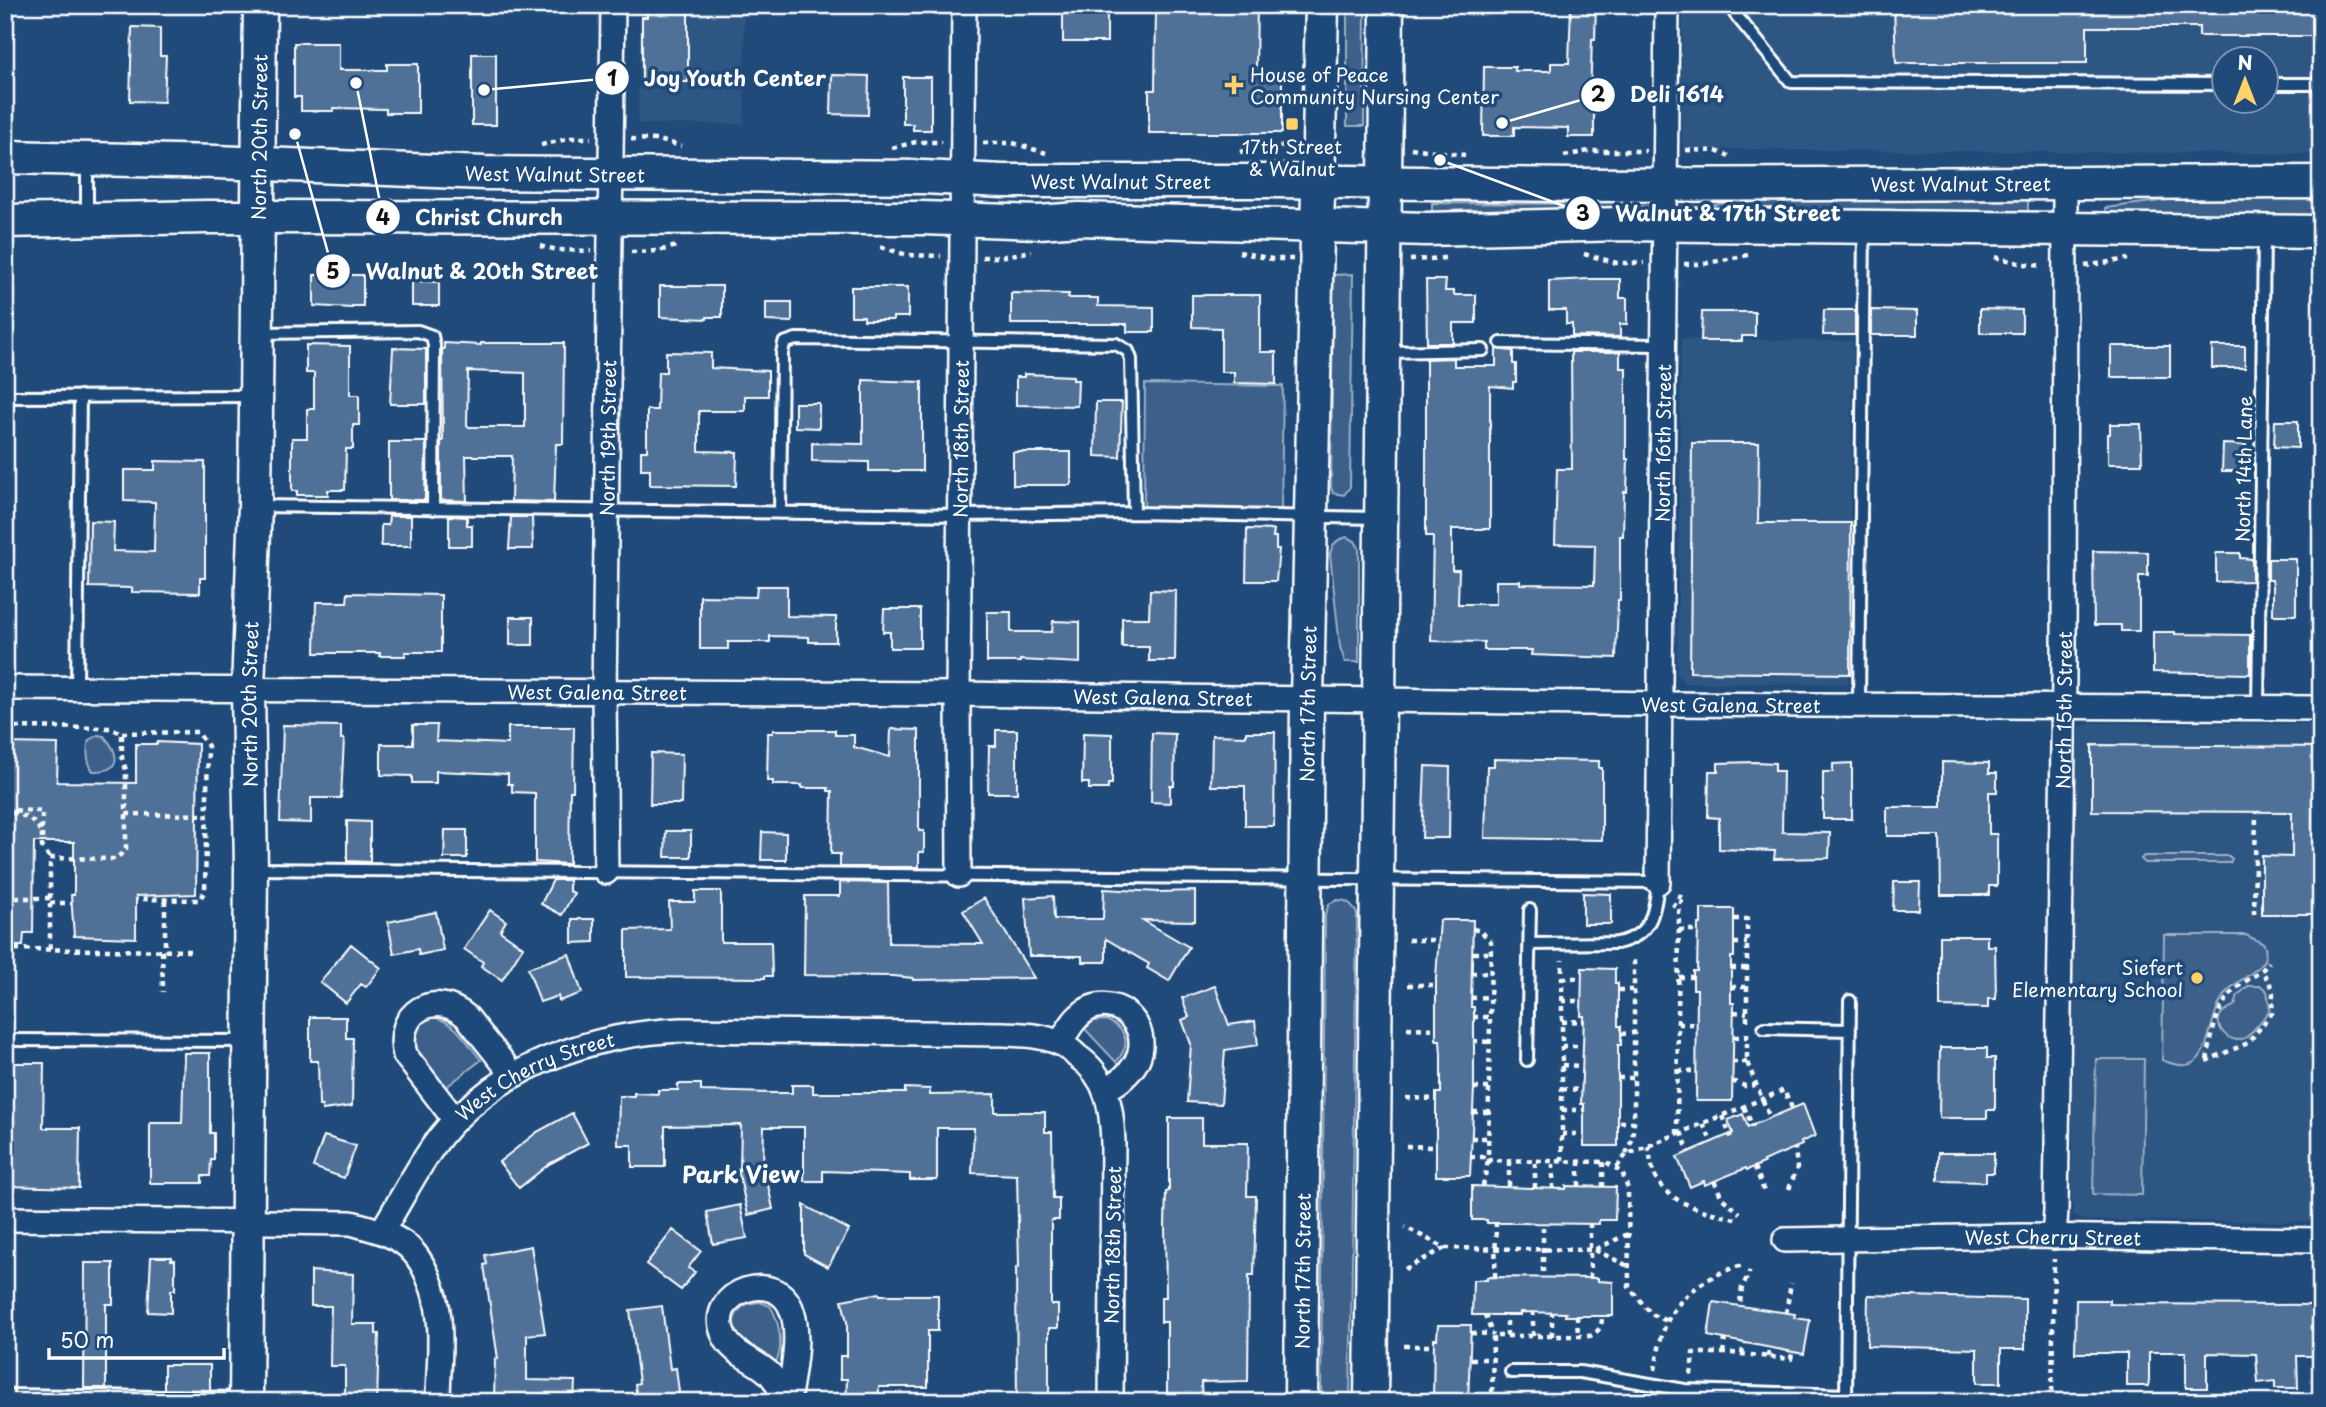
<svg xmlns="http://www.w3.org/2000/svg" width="2326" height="1407" font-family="'Playpen Sans',sans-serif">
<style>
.built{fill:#2e5683;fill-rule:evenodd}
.green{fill:#3c618b;stroke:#9eb0c5;stroke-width:2}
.building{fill:#507197;stroke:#fff;stroke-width:2;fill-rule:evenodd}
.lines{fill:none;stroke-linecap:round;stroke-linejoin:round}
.lane-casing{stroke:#fff;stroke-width:16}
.street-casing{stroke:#fff;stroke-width:28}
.secondary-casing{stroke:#fff;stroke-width:37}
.path{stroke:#fff;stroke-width:4.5;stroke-dasharray:5 5;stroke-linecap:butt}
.lane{stroke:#1f4a7a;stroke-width:10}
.street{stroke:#1f4a7a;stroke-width:23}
.secondary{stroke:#1f4a7a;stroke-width:32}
.poi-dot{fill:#ffd166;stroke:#1f4a7a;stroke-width:2.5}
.labels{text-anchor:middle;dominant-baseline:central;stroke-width:7;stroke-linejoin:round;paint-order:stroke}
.poi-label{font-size:19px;fill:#fff;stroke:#1f4a7a;text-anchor:start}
.street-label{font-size:19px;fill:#fff;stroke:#1f4a7a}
.quarter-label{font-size:23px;font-weight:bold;fill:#fff;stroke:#1f4a7a}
.leader{fill:none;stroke:#fff;stroke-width:2.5}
.callout-dot{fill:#fff;stroke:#1f4a7a;stroke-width:2.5}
.mark-label{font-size:21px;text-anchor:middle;font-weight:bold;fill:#111}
.callout-label{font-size:21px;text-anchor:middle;font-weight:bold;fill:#fff;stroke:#1f4a7a;stroke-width:7;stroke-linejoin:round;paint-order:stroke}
</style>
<rect width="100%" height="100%" fill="#1f4a7a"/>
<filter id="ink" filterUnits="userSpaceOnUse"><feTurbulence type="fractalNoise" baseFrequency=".0143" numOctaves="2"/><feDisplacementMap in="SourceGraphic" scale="14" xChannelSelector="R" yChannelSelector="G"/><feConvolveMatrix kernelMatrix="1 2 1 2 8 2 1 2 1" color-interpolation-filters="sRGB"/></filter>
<g filter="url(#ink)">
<path class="built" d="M640,5H744V124H638Z
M1683,5H2321V154L1683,149L1681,122ZM2224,60H2266V102H2224Z
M1681,339L1853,341L1848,684L1684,683L1677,674Z
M2092,723L2321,724V1222L2086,1220L2079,1219L2074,1215L2072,1204L2075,752L2076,734L2082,726Z"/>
<path class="green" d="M1357,5L1365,11L1364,126H1347V11Z
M1805,194L2028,197V221L1706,219L1707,207L1719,204Z
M2207,195L2321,196V222L2105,221V208Z
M1621,198V207L1518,218L1432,217V203L1571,204Z
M1353,274L1350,487L1344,495L1333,493L1331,487L1333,275Z
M1145,384L1283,386L1281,511L1144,510Z
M1347,537L1355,541L1359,548V662H1345L1340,647L1330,554C1333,543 1336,540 1347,537Z
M98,735L104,736C120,754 122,772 93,771C87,763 86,749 89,740Z
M2144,856H2229L2232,859L2230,863H2145L2141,859Z
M1337,900C1348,900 1352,904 1357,914L1350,1402H1321L1325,915L1329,904Z
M2164,935H2246L2264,944C2274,970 2236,977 2224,995C2203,1025 2215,1083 2162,1060Z
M2248,986H2261L2267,991L2270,1009C2266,1015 2250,1036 2245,1038C2231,1046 2212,1027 2221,1014C2224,1010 2231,1008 2235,1005L2238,995Z
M430,1017C456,1020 465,1041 481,1060L445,1088C427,1067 391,1038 430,1017Z
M1106,1020C1127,1029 1132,1044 1116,1062L1085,1029L1093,1021Z
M2096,1059H2144L2142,1195L2093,1194Z
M760,1302L770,1306C779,1319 785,1350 775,1363C760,1349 723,1341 736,1315C741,1305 749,1303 760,1302Z"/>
<path class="building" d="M647,5H688V82H642V17H647Z
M1156,5H1257L1256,71L1282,72V133H1149V90H1155Z
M1571,5H1596L1595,39H1592L1590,100L1594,101V137H1568V128L1514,127V136H1483L1484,67H1515V71H1551V63H1569Z
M1894,5H2321V36H2199V27H2087V63H1896Z
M1063,12H1107V42H1063Z
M132,27L160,28V56H166L164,102L130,101Z
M294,43H339V70H387V64H418V113H386V109L333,108V111H301V97H294Z
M472,54H496V125H472Z
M832,75L869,76L868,115L831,114Z
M903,77H931V130H913V124H903Z
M314,275H363V306H352V308L314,306Z
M1589,279H1620V298H1627V324H1620V337L1572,336V324H1566V310H1549V281Z
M1426,280H1446L1445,291H1454V295H1476V323H1453V343H1427Z
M412,281L439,282V306H412Z
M660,286H722V317H707V319L660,317Z
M851,287H908V317H893V320H864V316H851Z
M1011,293L1069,294L1068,298H1098V306L1154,307V332H1127V324H1011Z
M1192,295H1260V352H1276V384L1234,383V372H1221V328L1192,327Z
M766,302H792V322L766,321Z
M1980,309L2022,310V333H1980Z
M1824,310H1855V335H1823Z
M1871,310L1917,311V335H1871Z
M1702,312H1755V336H1742V341H1701Z
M444,343L481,345V343H564L563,444H556L554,502L511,501L512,456H466L467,501L441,500V441H443L442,349H444ZM468,371L525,373V427H469L467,425Z
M306,345L350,346V395H359V425H353V449H346L345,490H328V495H297V491H292V438H307V409H314V373H306Z
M2111,346H2170V377H2111Z
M2212,346H2245V368H2212Z
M393,348L426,349V404H390Z
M1496,349L1513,351V364H1516V382H1513V388L1490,386V529H1452V570H1459L1458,604H1496V581H1520V584L1594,585L1595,545L1555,544L1557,469H1572L1571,352H1620V368H1626V459H1628L1627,492H1624L1623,536H1620V600H1618L1616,658L1531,655L1532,650H1484V642L1431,641L1433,536H1426V359L1454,358V366H1496Z
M666,352L711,353V368L768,371V396H745V411H699V451L737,452L736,486L650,485V469H641V451H647V410H657L658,372H666Z
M1024,374L1073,376V380H1078L1077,406L1016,405V377H1024Z
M863,380L922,382V471H869V462L812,461V443L863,444Z
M1096,402H1122L1120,457L1095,456Z
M795,403H819V428L795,427Z
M2275,421H2298V448L2274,447Z
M2110,424H2141L2142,464H2108V434H2110Z
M389,442H426L425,500H389Z
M1692,443H1759L1758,523H1851L1850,674L1690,672Z
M2223,444L2246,445V471H2222Z
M1013,452H1071V485H1013Z
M155,461L205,462V578H200V593L132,592V588L89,587L90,521L114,522L113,551L154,552L155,502L124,501V470H155Z
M389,516H411V546H381V525H388Z
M449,516L467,517V525H472V546H449Z
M511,517H532L533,549H509Z
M1247,529L1274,530L1273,537H1276V549H1279L1276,581H1246Z
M2093,551L2148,552V576H2139V631H2121V625H2094Z
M2216,553H2240V558L2252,559V581L2216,582Z
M2268,559H2296V615H2273V585L2272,580H2268Z
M757,586H787V616L836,617V642H809V637L770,636V642H728V649H700V596L756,597Z
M1150,590L1176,591L1175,661H1149V647H1122V618H1149Z
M348,593L441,595V652H405V656H379L380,653H315L316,602H347Z
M884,609H920V648H890V632H883Z
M987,612H1011V632H1052L1053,621L1080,622V663L1020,660V662H987Z
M510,617H533V645H510Z
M2153,632H2175V634L2250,635V674L2153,672Z
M283,725L341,726V739H344L341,798H311V823L280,822Z
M413,725H437L436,741L508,744V727H574L573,791H570L569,864L535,862V793L512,792V784H508V774L436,771V783H412V776L381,775V744H413Z
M891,729L919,730V831H924V852H919V867H840V854H831L832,791H828V788H802V785H773V781H767L768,733H773V730H835V735H854V747L890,757Z
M996,730H1017V793H988L989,746H996Z
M1246,732H1275L1274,826H1245V786H1211L1212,735L1246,736Z
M1083,733L1112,734V784H1108V789H1089V783H1082Z
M1152,733L1175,734L1174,786H1170V803L1151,802Z
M157,742L198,744L196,894L136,896V938L74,936L71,895H74V842H34L33,933H24L23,946H5V743L58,744L57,782L136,783V744H157Z
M2092,745L2321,747V914H2262V856L2292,857V812L2092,811Z
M651,753L682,754L681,804H650Z
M1494,759L1599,761V768H1602V840L1485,838L1487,766H1494Z
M1755,762L1775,763V771H1783L1782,832L1830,833L1829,858L1774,859L1775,851L1719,849V818L1708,817L1709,771H1718V763Z
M1942,762L1989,763V773H1997V792H1989V834H1997V886H1989V895H1941L1940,836H1887V807H1942Z
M1852,763V819H1823V772H1833V764Z
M1425,766L1450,767L1449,838H1422Z
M347,821L370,822V862L347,861Z
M445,830H467V858H444Z
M666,831H691V857H665Z
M762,832L786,833V860H761Z
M553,880H569V891L574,893L562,915L541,904Z
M840,882L888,883L889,943L983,944L963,911L984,898L1034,978L913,980V978L893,976L804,975L805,896H840Z
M1894,882H1920L1919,910H1893Z
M1104,889L1159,892L1195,891V921L1143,920L1189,947L1169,981L1147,968L1149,964L1106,939V962H1082V956H1029L1025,898L1053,896L1054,919H1103Z
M695,891H721V942H771L772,976H765V978L626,977V930L670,929L669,902H695Z
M1583,893L1611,894V924H1583Z
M1701,909H1734V957H1731V1003H1734L1732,1101H1696L1697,989H1693V971H1697L1698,924H1701Z
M490,910L506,921L500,931L523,947L502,980L481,966L483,962L464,949Z
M436,912L443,950L419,955L418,949L394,954L388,922Z
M572,919H594V942L572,943Z
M1440,920H1473L1471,1007H1474V1088L1470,1176H1436V1093H1441V1055L1440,1040H1436V978Z
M1940,936H1987V946H1995L1996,999H1988V1008L1940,1007Z
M351,944L381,968L366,987L361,984L346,1003L320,982Z
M569,954L582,993L559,1001L558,996L540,1002L528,968Z
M1582,968L1615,969V983H1618V1026H1621V1045H1618V1146H1584V1104H1581L1584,1016H1581Z
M1215,986L1229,1025L1255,1021L1258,1045L1225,1050L1221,1104L1187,1102L1191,1044L1182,1020L1189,1017L1182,998Z
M310,1017H346V1038H353L352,1106L322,1110V1106H319L318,1061H310Z
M1940,1048H1987V1058H1995V1110H1987V1118H1939Z
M184,1053H210V1133H214V1160H211L210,1176H202V1183H150V1123H182Z
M5,1063H44L43,1128H80L79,1188L5,1186Z
M678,1084H701V1091L771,1093H792V1085H813V1093H905V1088L930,1089V1095L995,1094V1112H1045V1132H1052L1053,1198H1059V1220H1051V1305H1058V1328H1049V1402H1017L1016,1267H1019L1017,1175L972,1173L974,1128H937V1180H910V1174L823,1171V1181H804V1127H764L763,1167L767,1181H761L768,1185L773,1209L748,1215L738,1169L740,1170L741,1125L665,1126V1167H632V1145H618L619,1096H634V1093L658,1094V1090H678Z
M1803,1104L1815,1136L1801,1142L1802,1145L1763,1161L1764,1163L1747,1170L1746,1168L1705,1185L1704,1181L1690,1187L1677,1157L1733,1133L1728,1120L1743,1114L1748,1127Z
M572,1113L588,1143L549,1164L519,1188L499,1162L537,1132Z
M1169,1118H1202V1143H1248L1247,1196H1256L1254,1275H1249L1248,1381L1201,1382L1202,1402H1167V1322H1161V1297H1166L1165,1225L1166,1192L1169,1191Z
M324,1136L356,1146L344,1178L313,1167Z
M1938,1153H1994V1173H1986V1182L1938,1181Z
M1472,1186L1566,1189V1186L1616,1187L1615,1220H1599V1224L1516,1223H1487V1220H1472Z
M740,1205L747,1238L713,1244L707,1212Z
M804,1205L849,1230L828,1267L804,1254Z
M673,1230L701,1251L688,1268L695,1272L681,1290L646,1264Z
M531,1246L545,1333L527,1335V1380L575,1381L574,1402L494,1401L495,1359H498L484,1265L487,1264L485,1255Z
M151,1257H171V1260H175V1290H171V1313L148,1312Z
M85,1263H113V1304H106V1388H84Z
M311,1271L353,1274L352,1324H376V1334H379L377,1402H345V1366H330L331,1306H311Z
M1487,1277L1598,1278V1281L1613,1282V1316H1565L1566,1313L1520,1312V1315H1472L1473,1280H1487Z
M879,1293L880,1295H938V1331H928V1387H879L878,1402H846L847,1379H840V1356H847V1322L842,1300Z
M1868,1295L2025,1299V1349H2001V1383H1977V1349L1867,1346Z
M2076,1300H2109V1304L2321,1305V1356H2297L2298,1388H2275V1381L2258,1383L2256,1354L2207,1353V1388H2186V1352H2149V1386H2127V1353H2075Z
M1713,1302L1795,1314L1794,1318L1810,1320L1804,1354L1708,1336Z
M662,1306L670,1369L676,1368L680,1400L637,1402L635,1384L639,1383L630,1310Z
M1438,1325H1471L1468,1402H1433L1434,1339H1437Z
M164,1365H210V1390L164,1389Z"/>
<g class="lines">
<g class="lane-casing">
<path id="lane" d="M1735,5V14L1791,82L2224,84
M2266,84H2321
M87,162V216
M258,333L418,331L432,336L434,345L433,509
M1501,343L1662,345
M1385,352L1483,350
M5,397L253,396
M256,506L960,515L1134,513L1377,518
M780,513L782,354L784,343L796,339L1116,344L1128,351L1131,359L1134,513
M77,688L80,396
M1859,705L1864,229
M2258,709L2264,235
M254,869L1658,882C1655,913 1651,936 1617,943L1530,944
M1764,1028L1850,1030
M5,1040L247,1041
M1527,1060L1530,910
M1511,1372H1580L1685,1390L1847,1395
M5,1395L244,1398
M1846,1402L1850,1001"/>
</g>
<g class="street-casing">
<g id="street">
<path id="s1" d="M5,688L958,694L1659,704L2321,708"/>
<path id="s2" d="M606,872L604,693L613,5"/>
<path id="s3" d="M959,875L958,694L964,5"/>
<path id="s4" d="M1658,882L1667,5"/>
<path d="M1060,1043C1066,1034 1071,1023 1079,1016C1115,982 1169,1037 1124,1077C1119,1082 1112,1086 1106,1089"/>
<path d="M455,1120L405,1055C394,1013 434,988 467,1017L513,1075"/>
<path d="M5,1219L351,1223C369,1228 387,1232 402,1242C424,1256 437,1294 439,1319C442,1346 438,1375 438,1402"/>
<path id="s5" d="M382,1231C405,1194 425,1150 456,1119C516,1060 598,1034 681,1030L1005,1034C1023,1035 1043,1035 1059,1043C1066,1045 1072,1051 1077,1056C1108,1077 1112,1109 1113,1144L1111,1402"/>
<path id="s6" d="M2054,1237L2056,1210L2064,678L2065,183"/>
<path id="s7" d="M1785,1240L2023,1236L2321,1240"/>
<path d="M786,1402C781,1393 777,1381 770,1374C755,1359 731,1355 723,1333C706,1291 778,1267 792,1311C801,1336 792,1376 788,1402"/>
</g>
</g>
<g class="secondary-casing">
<g id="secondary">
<path id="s8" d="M5,157L217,162L484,173L923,177L1003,181H1273L1573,185L2321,182"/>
<path d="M5,221L207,217L922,218L1039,222L1079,219L1427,229L1624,224L2321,232"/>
<path id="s9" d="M246,1402L251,869L248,689L255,506L260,5"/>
<path id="s10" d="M1301,1402L1307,699L1322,5"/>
<path d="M1371,1402L1387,5"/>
</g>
</g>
<path class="path" d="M631,139L658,140L681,146
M983,143H1013L1046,153
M541,145L571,138H591
M892,148L916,142H942
M1411,148L1465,155
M1686,150L1716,151L1729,156
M1240,152L1261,147L1294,146
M1564,156L1589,151H1646
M540,246L558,250L591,251
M881,247L907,255L941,256
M631,252L658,251L677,246
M1239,252L1272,259H1293
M1584,254L1617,263H1644
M982,257H1000L1032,251
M1995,257L2023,264L2044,266
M1410,260L1446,258
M1684,264H1703L1748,255
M2085,266L2128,259
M5,727L110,728L122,733V758L126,770V849L116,859L50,858V950
M122,733L197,732L208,746L205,891L199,900L136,899
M5,810L42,811V847L50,858
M12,812C25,816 35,820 41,832
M126,814L206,815
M5,898H50
M165,900V951
M50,903H71
M1673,907L1682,893
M2254,914L2256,812
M1734,919H1747V1024
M1473,929L1481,931L1491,942L1488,1160L1606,1162L1622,1172L1628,1189L1629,1287L1651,1314L1667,1321
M1679,930H1698
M1408,940H1438
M1734,943H1747
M5,949L193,951
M162,951L163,992
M1473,953H1491
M1731,968H1747
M1471,973H1491
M1679,977H1693
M1562,978H1581
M1408,985H1434
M1731,987H1747
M1618,990H1634
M1471,998L1490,997
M1562,1001H1581
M1734,1012L1747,1013
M1473,1017H1490
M1562,1022L1584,1021
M1678,1024H1697
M1407,1028L1436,1029
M1747,1033V1062L1770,1118
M1621,1034L1634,1033
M1734,1037H1747
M1473,1041L1490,1042
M1562,1046H1584
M2207,1060C2213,1032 2215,1005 2239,986C2250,977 2261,974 2269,962
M2206,1061L2248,1043L2272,1013L2273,993L2269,981L2262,972
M1732,1062H1747
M1562,1065L1581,1066
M1678,1071H1692
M1618,1078H1634
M1732,1081L1745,1086L1756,1085
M1474,1088H1489
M1562,1089L1581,1090
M1406,1098L1436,1099
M1744,1107L1753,1127
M1562,1110H1584
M1473,1112H1489
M1722,1116L1731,1137
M1620,1122H1634
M1703,1124L1712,1143
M1681,1132L1689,1152
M1562,1134H1584
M1677,1134L1679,913L1682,898
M1471,1138H1489
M1406,1146L1433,1147
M1648,1146C1650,1155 1651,1165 1654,1173C1666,1206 1709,1211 1738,1220
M1626,1154L1632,1140L1634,1122V957
M1470,1157H1489
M1509,1161V1186
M1562,1161V960
M1603,1162V1187
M1617,1167L1626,1155L1784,1090L1792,1108
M1755,1167L1764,1191
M1714,1181L1722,1198L1740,1213
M1483,1186L1488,1160
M1579,1186V1162
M1535,1188V1161
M1553,1189V1161
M1789,1189L1797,1168L1795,1148
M1590,1223V1278
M1543,1227V1274
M1445,1248L1595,1250L1628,1266
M1596,1249L1628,1234
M1405,1269L1445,1248L1405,1227
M1495,1277L1496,1223
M1740,1302L1742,1288L1750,1271
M1786,1313L1791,1283
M1485,1315L1493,1336
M1577,1316L1578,1336
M1471,1333L1492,1334
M1507,1336V1315
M1533,1336V1313
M1552,1336V1313
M1404,1346H1434
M1723,1353L1725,1339
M1742,1354L1744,1342
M1768,1357L1769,1349
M1471,1359H1493
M1655,1370C1658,1354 1660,1337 1667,1322C1680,1294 1714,1272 1743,1265
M1691,1375L1693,1353H1732L1791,1359L1792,1353
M1403,1395H1427V1402
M1492,1402L1493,1336H1590C1600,1331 1602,1326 1602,1316
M2052,1402L2054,1259"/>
<use href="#lane" class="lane"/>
<use href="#street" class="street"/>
<use href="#secondary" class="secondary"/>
</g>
</g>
<g class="poi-dot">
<path d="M1230.5 74.5h7v7h7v7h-7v7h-7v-7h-7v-7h7z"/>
<rect x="1285" y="117" width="14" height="14" rx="3.5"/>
<circle cx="2197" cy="978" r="7"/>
</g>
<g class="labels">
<g class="poi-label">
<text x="1250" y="74">House of Peace<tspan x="1250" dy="22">Community Nursing Center</tspan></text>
<text x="1292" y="146" text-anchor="middle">17th Street<tspan x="1292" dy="22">&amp; Walnut</tspan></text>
<text x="2183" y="967" text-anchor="end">Siefert<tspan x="2183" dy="22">Elementary School</tspan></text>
</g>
<g class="street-label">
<text stroke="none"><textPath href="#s9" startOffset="1265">North 20th Street</textPath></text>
<text stroke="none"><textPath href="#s8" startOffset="550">West Walnut Street</textPath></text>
<text stroke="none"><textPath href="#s8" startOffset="1116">West Walnut Street</textPath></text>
<text stroke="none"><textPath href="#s8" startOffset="1956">West Walnut Street</textPath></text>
<text stroke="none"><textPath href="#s2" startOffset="434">North 19th Street</textPath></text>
<text stroke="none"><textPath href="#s3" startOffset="436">North 18th Street</textPath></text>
<text stroke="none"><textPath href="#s4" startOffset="439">North 16th Street</textPath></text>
<text transform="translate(2243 469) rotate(-89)">North 14th Lane</text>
<text stroke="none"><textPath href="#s1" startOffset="592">West Galena Street</textPath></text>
<text stroke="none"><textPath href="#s1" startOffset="1158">West Galena Street</textPath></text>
<text stroke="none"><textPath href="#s9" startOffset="698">North 20th Street</textPath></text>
<text stroke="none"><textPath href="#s10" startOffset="698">North 17th Street</textPath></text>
<text stroke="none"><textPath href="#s1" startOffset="1726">West Galena Street</textPath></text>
<text stroke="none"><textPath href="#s6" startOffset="527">North 15th Street</textPath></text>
<text stroke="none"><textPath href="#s5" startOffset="226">West Cherry Street</textPath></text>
<text stroke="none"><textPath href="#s7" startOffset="268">West Cherry Street</textPath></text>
<text transform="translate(1112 1245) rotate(-89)">North 18th Street</text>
<text stroke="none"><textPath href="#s10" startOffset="131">North 17th Street</textPath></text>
</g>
<g class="quarter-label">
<text x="741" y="1173">Park View</text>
</g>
</g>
<path class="leader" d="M484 90L612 78M1502 123L1598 95M1440 160L1583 213M356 83L383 217M295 134L333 271"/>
<g class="callout-dot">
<circle cx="484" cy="90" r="7"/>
<circle cx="1502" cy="123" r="7"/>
<circle cx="1440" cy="160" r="7"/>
<circle cx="356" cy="83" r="7"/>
<circle cx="295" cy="134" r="7"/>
<circle cx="612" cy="78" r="18"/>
<circle cx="1598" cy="95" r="18"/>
<circle cx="1583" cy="213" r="18"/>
<circle cx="383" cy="217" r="18"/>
<circle cx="333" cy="271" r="18"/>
</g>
<g class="mark-label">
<text x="612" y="86">1</text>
<text x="1598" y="102">2</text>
<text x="1583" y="221">3</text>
<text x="383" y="225">4</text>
<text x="333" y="279">5</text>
</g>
<g class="callout-label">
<text x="735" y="86">Joy Youth Center</text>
<text x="1677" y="102">Deli 1614</text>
<text x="1728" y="221">Walnut &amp; 17th Street</text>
<text x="489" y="225">Christ Church</text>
<text x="482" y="279">Walnut &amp; 20th Street</text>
</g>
<rect width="2326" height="1407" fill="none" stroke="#1f4a7a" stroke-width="28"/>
<rect x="14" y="14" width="2298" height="1379" fill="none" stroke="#fff" stroke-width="2.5" filter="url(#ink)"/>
<g transform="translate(2245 80)"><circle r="33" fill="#1f4a7a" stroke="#7992af" stroke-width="2"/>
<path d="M0-5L12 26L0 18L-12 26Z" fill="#ffd166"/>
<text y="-10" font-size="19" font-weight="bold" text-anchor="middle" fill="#ffffff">N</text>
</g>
<path d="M49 1348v10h175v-10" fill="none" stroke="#ffffff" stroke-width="3.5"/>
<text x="60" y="1348" font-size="21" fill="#ffffff" stroke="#1f4a7a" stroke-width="5" paint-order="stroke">50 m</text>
</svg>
